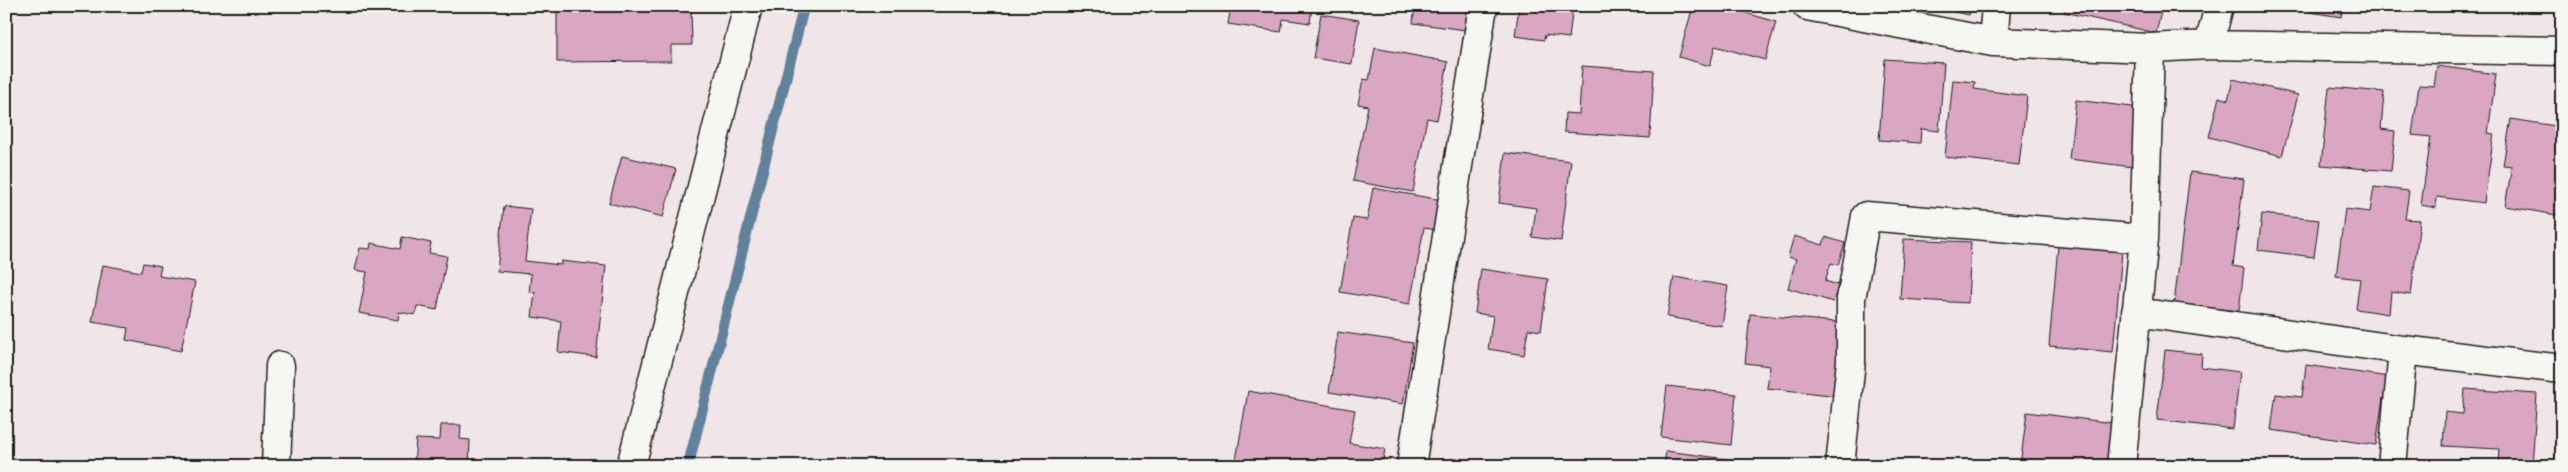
<svg xmlns="http://www.w3.org/2000/svg" width="2568" height="472" font-family="Dekko,sans-serif">
<style>
.lines{fill:none;stroke-linecap:round;stroke-linejoin:round}
.stream{stroke:#62819a;stroke-width:11}
.building{fill:#daa7c3;stroke:#1c1c1c}
.minor-casing{stroke:#1c1c1c;stroke-width:31}
.minor{stroke:#f6f6f2;stroke-width:28}
</style>
<rect width="100%" height="100%" fill="#f0e6e9"/>
<filter id="ink" filterUnits="userSpaceOnUse"><feTurbulence type="fractalNoise" baseFrequency=".02" numOctaves="2"/><feDisplacementMap in="SourceGraphic" scale="10" xChannelSelector="R" yChannelSelector="G"/><feConvolveMatrix kernelMatrix="1 2 1 2 8 2 1 2 1" color-interpolation-filters="sRGB"/></filter>
<g filter="url(#ink)">
<g class="lines">
<path class="stream" d="M688,466L804,6"/>
</g>
<path class="building" d="M557,6H691L692,45H671V61L557,62Z
M1231,6H1312L1310,23L1283,19L1281,32L1228,24Z
M1415,6H1469L1466,30L1413,23Z
M1519,6H1573L1569,38L1545,35L1544,40L1515,36Z
M1693,6H1723L1776,22L1765,60L1715,46L1710,66L1679,57Z
M1926,6H1971L1969,15Z
M2065,6H2155L2162,8L2156,33L2064,12Z
M2311,6H2343L2341,17L2310,12Z
M2487,6H2506V9Z
M1321,14L1359,20L1352,64L1313,58Z
M1375,48L1448,62L1437,120L1427,118L1413,192L1353,181L1368,106L1358,104L1363,79L1369,80Z
M1885,59L1944,63L1939,131L1921,129L1920,143L1879,140Z
M1582,66L1654,71L1650,138L1564,132L1565,113L1579,114Z
M2437,66L2496,74L2488,133L2494,134L2484,203L2437,197L2436,208L2421,205L2431,137L2412,135L2419,85L2434,86Z
M2233,79L2298,95L2282,156L2209,137L2219,97L2228,100Z
M1953,80L1975,82L1974,89L2027,96L2019,165L1945,157Z
M2329,87L2384,92L2381,129L2395,131L2391,171L2321,165Z
M2076,100L2140,108L2133,167L2069,159Z
M2511,119L2562,127V216L2505,206L2512,166L2503,165Z
M1505,153L1571,161L1561,241L1532,237L1536,208L1499,203Z
M622,156L676,169L663,217L609,203Z
M2190,172L2244,179L2233,266L2244,268L2239,311L2174,304Z
M2374,187L2409,191L2405,219L2420,220L2411,295L2391,292L2389,314L2356,309L2360,279L2336,276L2345,209L2370,212Z
M1373,188L1442,200L1437,230L1424,228L1410,304L1340,292L1353,218L1367,220Z
M504,206L531,209L525,261L561,265V261L606,266L596,357L558,352L561,321L532,317L535,292H529L531,274L497,271Z
M2262,214L2319,220L2314,257L2258,250Z
M1794,236L1823,245L1825,237L1845,243L1838,265L1831,263L1825,281L1838,285L1833,302L1788,288L1796,259L1788,257Z
M402,237L431,243L429,253L447,256L437,310L417,306L415,315L399,312L398,320L359,313L367,272L355,270L360,248L370,249L371,243L400,249Z
M1904,239L1971,242L1968,303L1900,299Z
M2058,246L2122,252L2113,352L2049,346Z
M143,263L161,266L159,276L195,282L181,351L126,340L128,328L92,322L103,265L141,272Z
M1481,269L1548,279L1541,331L1528,329L1524,355L1488,349L1493,316L1475,313Z
M1674,277L1728,286L1722,326L1667,317Z
M1750,314L1846,323L1839,396L1767,388L1770,366L1745,363Z
M1338,332L1413,343L1403,404L1329,392Z
M2165,350L2202,354L2201,367L2240,372L2233,429L2157,420Z
M2306,365L2396,378L2393,400L2383,398L2376,445L2271,430L2276,394L2302,397Z
M1667,386L1736,394L1731,445L1661,437Z
M2465,389L2537,394L2532,466H2498L2499,449L2443,446L2445,412L2463,414Z
M1248,391L1355,410L1349,443L1385,449L1382,466H1267L1236,460Z
M2027,412L2113,423L2108,466H2020Z
M441,425H461L460,439L470,440L469,466H414L416,439L440,440Z
M1666,451L1781,466H1664Z
M2320,461L2348,466H2319Z"/>
<g class="lines">
<g class="minor-casing">
<path id="minor" d="M1807,6L1993,42L2150,48L2209,45L2562,51
M1993,42L1996,6
M2209,45L2219,6
M2136,312L2403,350L2562,369
M276,466L280,366
M631,466L748,6
M1411,466L1483,6
M1840,466L1851,361V299L1866,216L2144,239
M2121,466L2144,239L2150,48
M2392,466L2403,350"/>
</g>
<use href="#minor" class="minor"/>
</g>
</g>
<rect width="2568" height="472" fill="none" stroke="#f6f6f2" stroke-width="25"/>
<rect x="12" y="12" width="2543" height="447" fill="none" stroke="#1c1c1c" stroke-width="2" filter="url(#ink)"/>
</svg>
